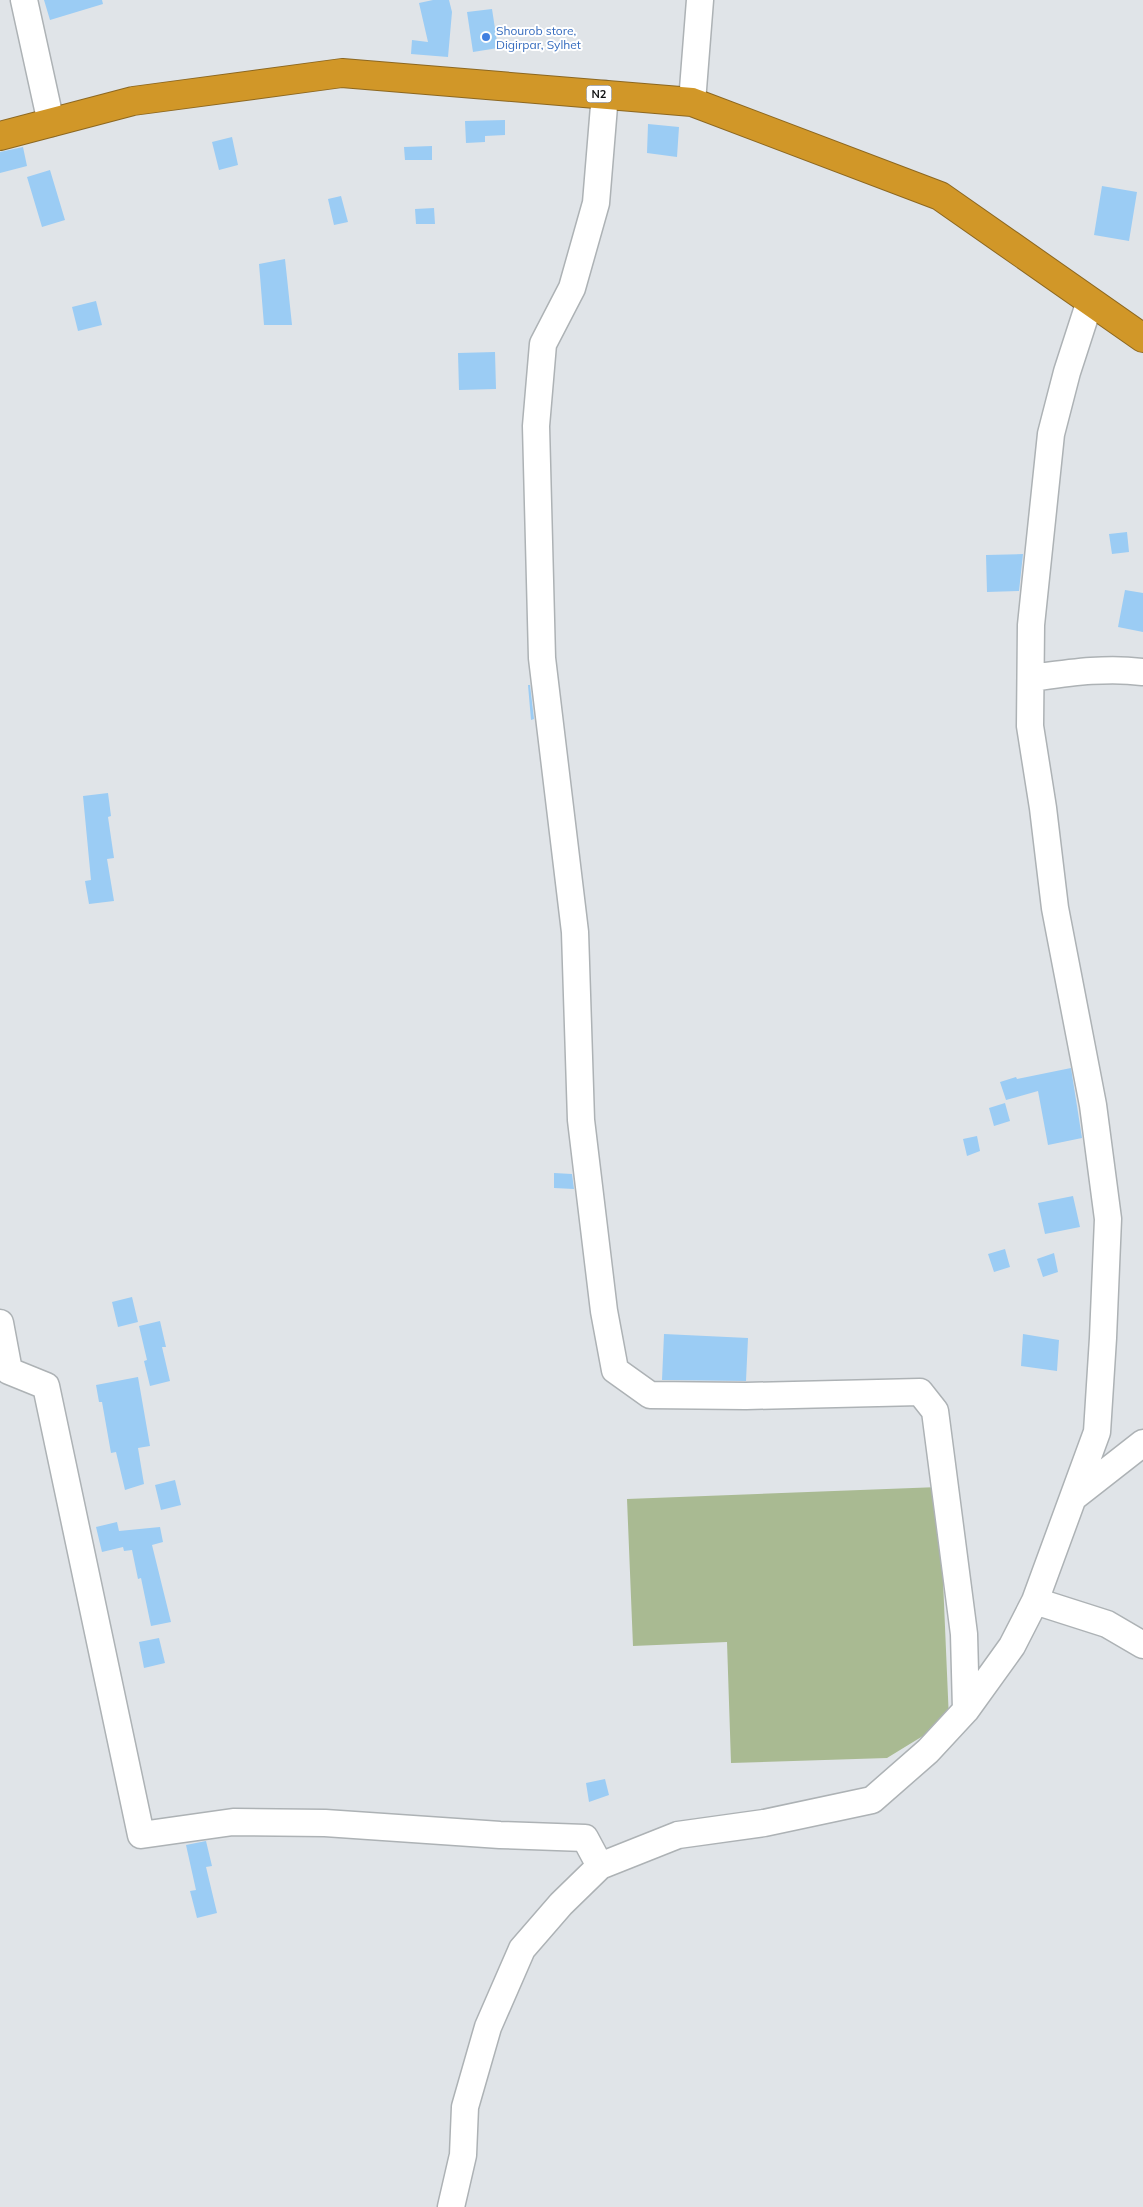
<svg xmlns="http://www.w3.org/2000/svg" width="1143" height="2207" font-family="Mulish,sans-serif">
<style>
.green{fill:#a9ba92}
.building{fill:#9bccf4}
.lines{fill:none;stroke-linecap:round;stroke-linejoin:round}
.minor-casing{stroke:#adb2b5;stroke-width:29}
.highway-casing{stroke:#8c6720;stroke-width:30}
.minor{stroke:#fff;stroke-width:26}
.highway{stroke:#d19728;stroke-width:28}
.shop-dot{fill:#3f7fe0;stroke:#fff;stroke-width:2}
.labels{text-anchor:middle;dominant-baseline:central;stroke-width:4;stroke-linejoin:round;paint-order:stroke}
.shield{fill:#fff;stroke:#565758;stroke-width:1}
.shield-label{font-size:11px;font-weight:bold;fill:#0d0f10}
.shop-label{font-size:12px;fill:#366cbe;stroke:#fff;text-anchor:start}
</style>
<rect width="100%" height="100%" fill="#e0e4e8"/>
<path class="green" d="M939,1487L949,1720L887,1758L731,1763L727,1642L633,1646L627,1499Z"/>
<path class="building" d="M44,0H102L103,4L50,20Z
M433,0H449L452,12L448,57L411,54L412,40L428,42L419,3Z
M492,9L498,48L473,52L467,12Z
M505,120V135L485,136V142L466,143L465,121Z
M648,124L679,127L677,157L647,153Z
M232,137L238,165L219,170L212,142Z
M432,146V160H405L404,147Z
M23,147L27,166L0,173V152Z
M50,170L65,220L42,227L27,177Z
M1102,186L1137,192L1129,241L1094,235Z
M341,196L348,222L334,225L328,199Z
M434,208L435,224H416L415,209Z
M285,259L292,325H264L259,264Z
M96,301L102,325L78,331L72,307Z
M495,352L496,389L459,390L458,353Z
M1127,532L1129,552L1112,554L1109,534Z
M1023,554L1019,591L987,592L986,555Z
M1125,590L1143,593V632L1118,627Z
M528,685H530L534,719L531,720Z
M108,793L111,816L108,817L114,858L107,859L114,901L89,904L85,881L91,880L83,796Z
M1071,1068L1082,1138L1048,1145L1038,1091L1006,1100L1000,1082L1016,1077L1017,1079Z
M1005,1103L1010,1121L994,1126L989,1108Z
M977,1136L980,1151L967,1156L963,1139Z
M554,1173L572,1174L574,1189L554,1188Z
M1073,1196L1080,1227L1045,1234L1038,1203Z
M1005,1249L1010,1267L994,1272L988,1254Z
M1054,1253L1058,1272L1043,1277L1037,1259Z
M132,1297L138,1322L118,1327L112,1302Z
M160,1321L166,1347H162L170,1381L150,1386L144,1361L147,1360L139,1326Z
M664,1334L748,1338L746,1381L662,1380Z
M1023,1334L1059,1340L1057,1371L1021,1366Z
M138,1377L150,1446L138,1448L144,1484L125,1490L116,1452L111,1453L102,1402H99L96,1385Z
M175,1480L181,1505L161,1510L155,1485Z
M117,1522L119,1531L160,1527L163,1542L152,1545L171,1622L151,1626L141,1578L138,1579L132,1550L124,1551L123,1547L102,1552L96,1527Z
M159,1638L165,1663L144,1668L139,1642Z
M605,1779L609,1795L589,1802L586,1783Z
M206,1841L212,1866L206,1867L217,1913L197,1918L190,1891L196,1890L186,1845Z"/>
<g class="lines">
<g class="minor-casing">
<path id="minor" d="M24,0L51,123
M605,94L596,203L572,288L543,344L536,426L542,658L575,932L581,1120L604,1311L615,1370L650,1395L746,1396L920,1392L935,1411L964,1634L966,1710
M692,102L700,0
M1031,678C1068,673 1105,667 1143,672
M0,1323L9,1371L46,1386L141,1835L233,1822L325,1823L500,1835L585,1838L600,1866
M1074,1497L1143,1443
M1035,1601L1107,1624L1143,1645
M451,2207L463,2155L465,2107L488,2027L522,1949L561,1904L600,1866L678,1835L764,1823L872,1800L928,1751L966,1710L1012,1646L1035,1601L1097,1432L1103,1338L1108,1219L1093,1105L1055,908L1043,808L1030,726L1031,625L1051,434L1067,372L1090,301"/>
</g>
<g class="highway-casing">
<path id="highway" d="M0,136L133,101L342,73L692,102L940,196L1143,338"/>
</g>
<use href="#minor" class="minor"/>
<use href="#highway" class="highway"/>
</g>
<circle class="shop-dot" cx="486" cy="37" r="5"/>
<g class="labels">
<rect class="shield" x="586.5" y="85.5" width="25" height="17" rx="4"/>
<g class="shield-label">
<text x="599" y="94">N2</text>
</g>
<g class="shop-label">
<text x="496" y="30">Shourob store,<tspan x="496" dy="14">Digirpar, Sylhet</tspan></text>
</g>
</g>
</svg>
